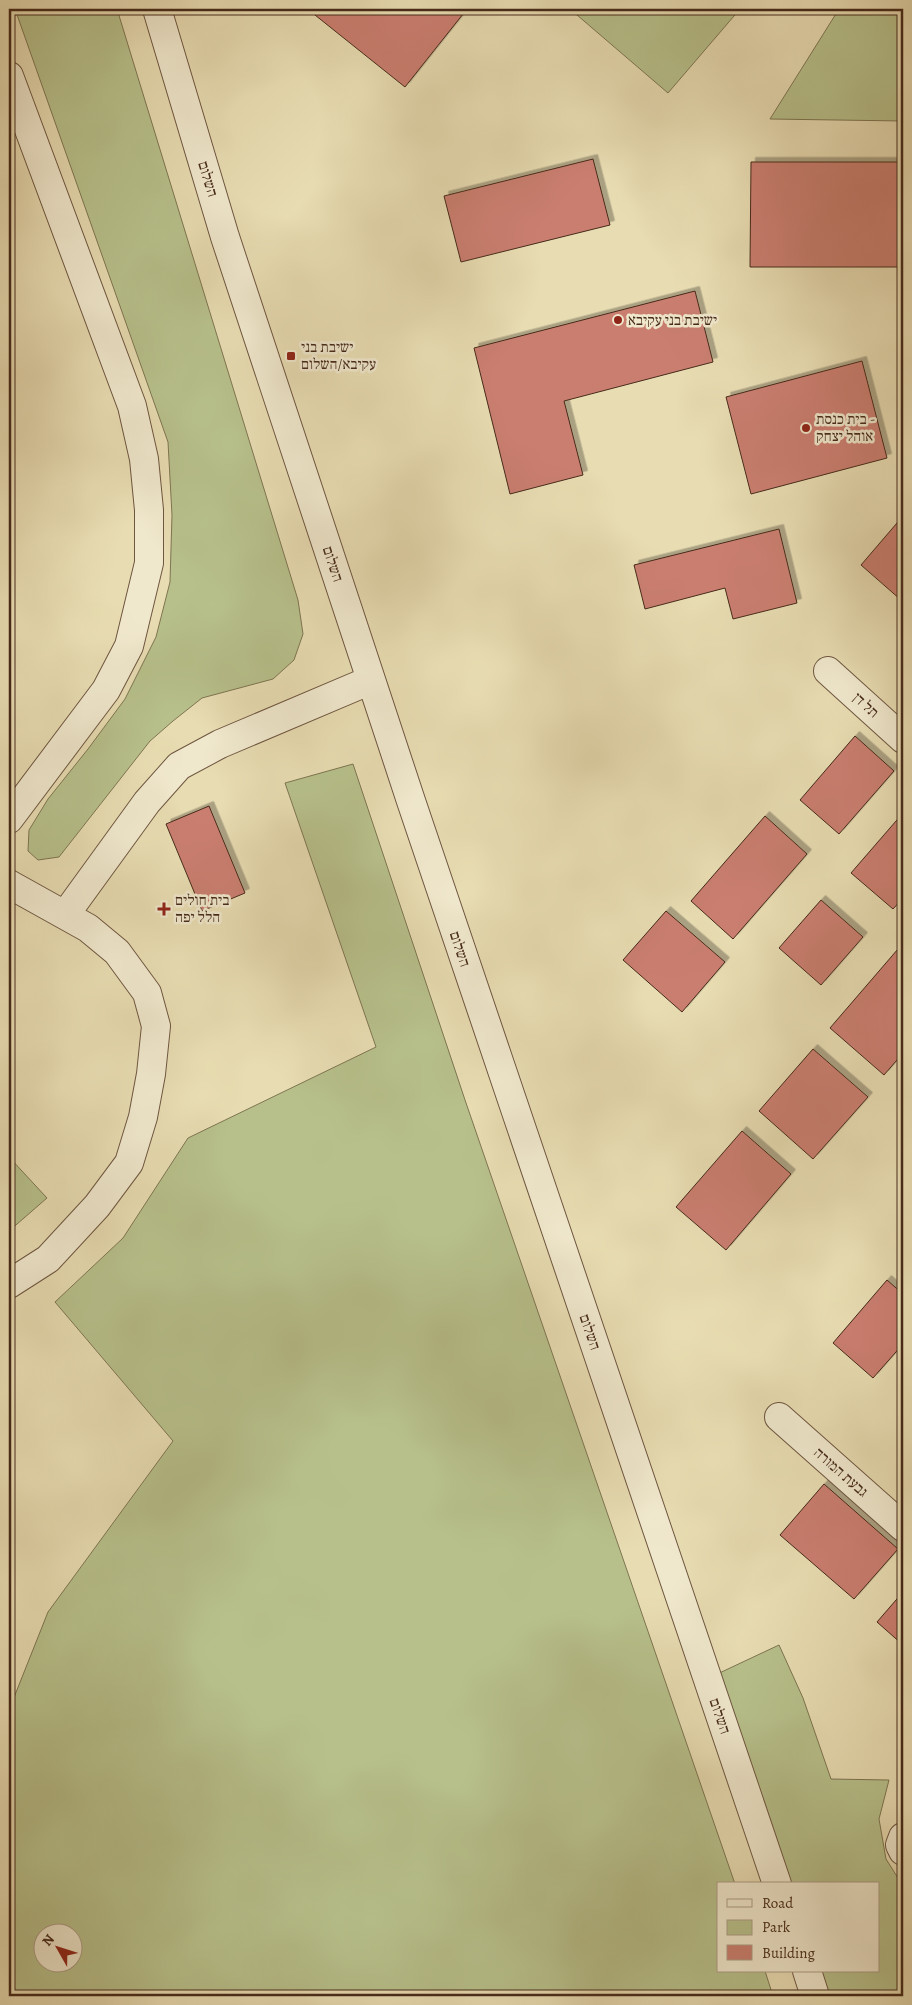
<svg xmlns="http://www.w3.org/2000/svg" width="912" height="2005" font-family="Alegreya,'Frank Ruhl Libre',serif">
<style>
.green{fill:#b7c08b;stroke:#7e7552;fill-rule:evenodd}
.building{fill:#ca7e70;stroke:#462a1a;filter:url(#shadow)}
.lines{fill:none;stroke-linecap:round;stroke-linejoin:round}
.minor-casing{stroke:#6e5640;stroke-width:30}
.minor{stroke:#f0e8cd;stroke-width:28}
.poi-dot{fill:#8f2418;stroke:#f0e8cd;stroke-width:2}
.labels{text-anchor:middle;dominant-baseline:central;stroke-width:5;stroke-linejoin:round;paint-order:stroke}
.street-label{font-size:15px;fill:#462a1a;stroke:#f0e8cd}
.poi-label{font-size:15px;fill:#462a1a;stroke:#f0e8cd;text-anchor:start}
</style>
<defs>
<filter id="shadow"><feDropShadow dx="4.5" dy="-4.5" stdDeviation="0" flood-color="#0004"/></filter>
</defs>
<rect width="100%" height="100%" fill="#e8dcb2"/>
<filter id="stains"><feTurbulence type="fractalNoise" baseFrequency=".004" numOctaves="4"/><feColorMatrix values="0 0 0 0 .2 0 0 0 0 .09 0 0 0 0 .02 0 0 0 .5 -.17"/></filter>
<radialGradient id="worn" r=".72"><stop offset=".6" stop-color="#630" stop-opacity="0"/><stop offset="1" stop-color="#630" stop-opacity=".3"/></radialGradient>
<path class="green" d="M15,9H117L298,600L303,634L294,660L273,679L202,698L173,721L150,741L59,857L38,860L28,851L29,830L48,799L88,749L125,699L156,637L170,582L172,515L168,442Z
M570,9H740L668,93Z
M839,9H903V121L770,119Z
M353,764L465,1100L735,1884H718V1971H765L773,1996H9V1710L48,1612L173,1441L55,1302L123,1238L188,1138L376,1047L285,783ZM72,1932V1962H42V1932Z
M9,1157L47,1198L9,1231Z
M779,1645L803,1698L831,1779L889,1780L879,1819L886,1859L903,1886V1996H818L810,1971H878V1884H781L713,1676Z"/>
<path class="building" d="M312,9H467L405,87L310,11Z
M593,159L610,225L461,262L444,196Z
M751,162H903V267H750Z
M695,291L713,362L564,401L583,475L510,494L474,348Z
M862,361L887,458L751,494L726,397Z
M903,516V598L901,600L861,565Z
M779,529L797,603L733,619L725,588L645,609L634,565Z
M855,736L894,771L839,834L800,800Z
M209,806L245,893L202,911L166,824Z
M903,813V898L893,909L851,873Z
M765,816L807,854L733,939L691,901Z
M821,900L863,937L821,985L779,948Z
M666,911L725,962L682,1012L623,960Z
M898,949L903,954V1053L884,1075L830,1028Z
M813,1049L868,1097L813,1159L759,1111Z
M742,1131L791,1174L726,1250L676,1207Z
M887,1280L903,1294V1344L873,1378L833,1343Z
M824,1484L898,1549L854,1599L780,1535Z
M903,1592V1645L877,1622Z"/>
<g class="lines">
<g class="minor-casing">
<path id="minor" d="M157,9L225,237L411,801L777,1884
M9,76L132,406L144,459L149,510V563L129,646L106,690L9,819
M828,671L903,739
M9,884L88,928L117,952L147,993L156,1026L151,1074L143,1117L129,1163L97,1206L48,1259L9,1284
M65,915L147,802L179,766L220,744L371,680
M779,1417L903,1527
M903,1837L900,1845L903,1851
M807,1971L815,1996"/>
</g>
<use href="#minor" class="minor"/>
</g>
<g class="poi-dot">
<circle cx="618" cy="320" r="5"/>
<rect x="286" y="351" width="10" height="10" rx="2.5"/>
<circle cx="806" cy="428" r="5"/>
<path d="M161.5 901.5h5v5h5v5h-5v5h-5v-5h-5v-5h5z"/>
</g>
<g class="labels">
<g class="street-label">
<text transform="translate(208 179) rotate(73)">השלום</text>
<text transform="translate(333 564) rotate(72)">השלום</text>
<text transform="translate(866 705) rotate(42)">תל דן</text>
<text transform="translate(460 949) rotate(72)">השלום</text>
<text transform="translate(590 1332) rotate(71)">השלום</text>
<text transform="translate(841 1472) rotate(41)">גבעת המורה</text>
<text transform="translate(720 1716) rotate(71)">השלום</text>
</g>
<g class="poi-label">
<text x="628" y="320">ישיבת בני עקיבא</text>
<text x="301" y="347">ישיבת בני<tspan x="301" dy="17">עקיבא/השלום</tspan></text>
<text x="816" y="419">בית כנסת -<tspan x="816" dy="17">אוהל יצחק</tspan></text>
<text x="175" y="900">בית חולים<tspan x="175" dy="17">הלל יפה</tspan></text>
</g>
</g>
<rect width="912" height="2005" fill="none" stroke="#e8dcb2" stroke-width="30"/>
<rect x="10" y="10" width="892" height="1985" fill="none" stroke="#462a1a" stroke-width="2.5"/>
<rect x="15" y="15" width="882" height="1975" fill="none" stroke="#462a1a"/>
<rect x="717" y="1882" width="162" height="90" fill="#f0e8cd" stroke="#ac9c85"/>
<rect x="727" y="1899" width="25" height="8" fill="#f0e8cd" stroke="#ac9c85"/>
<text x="762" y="1908" font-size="15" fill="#462a1a">Road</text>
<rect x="727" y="1920" width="25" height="15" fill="#b7c08b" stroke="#ac9c85"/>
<text x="762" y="1932" font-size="15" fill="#462a1a">Park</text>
<rect x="727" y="1945" width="25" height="15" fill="#ca7e70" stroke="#ac9c85"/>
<text x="762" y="1958" font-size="15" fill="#462a1a">Building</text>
<g transform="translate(58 1948) rotate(309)"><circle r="24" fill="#f0e8cd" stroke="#ac9c85"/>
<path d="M0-4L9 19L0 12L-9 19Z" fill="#8f2418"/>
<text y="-8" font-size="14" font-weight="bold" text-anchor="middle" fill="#462a1a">N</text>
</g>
<rect width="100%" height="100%" filter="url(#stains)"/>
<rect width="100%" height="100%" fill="url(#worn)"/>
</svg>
